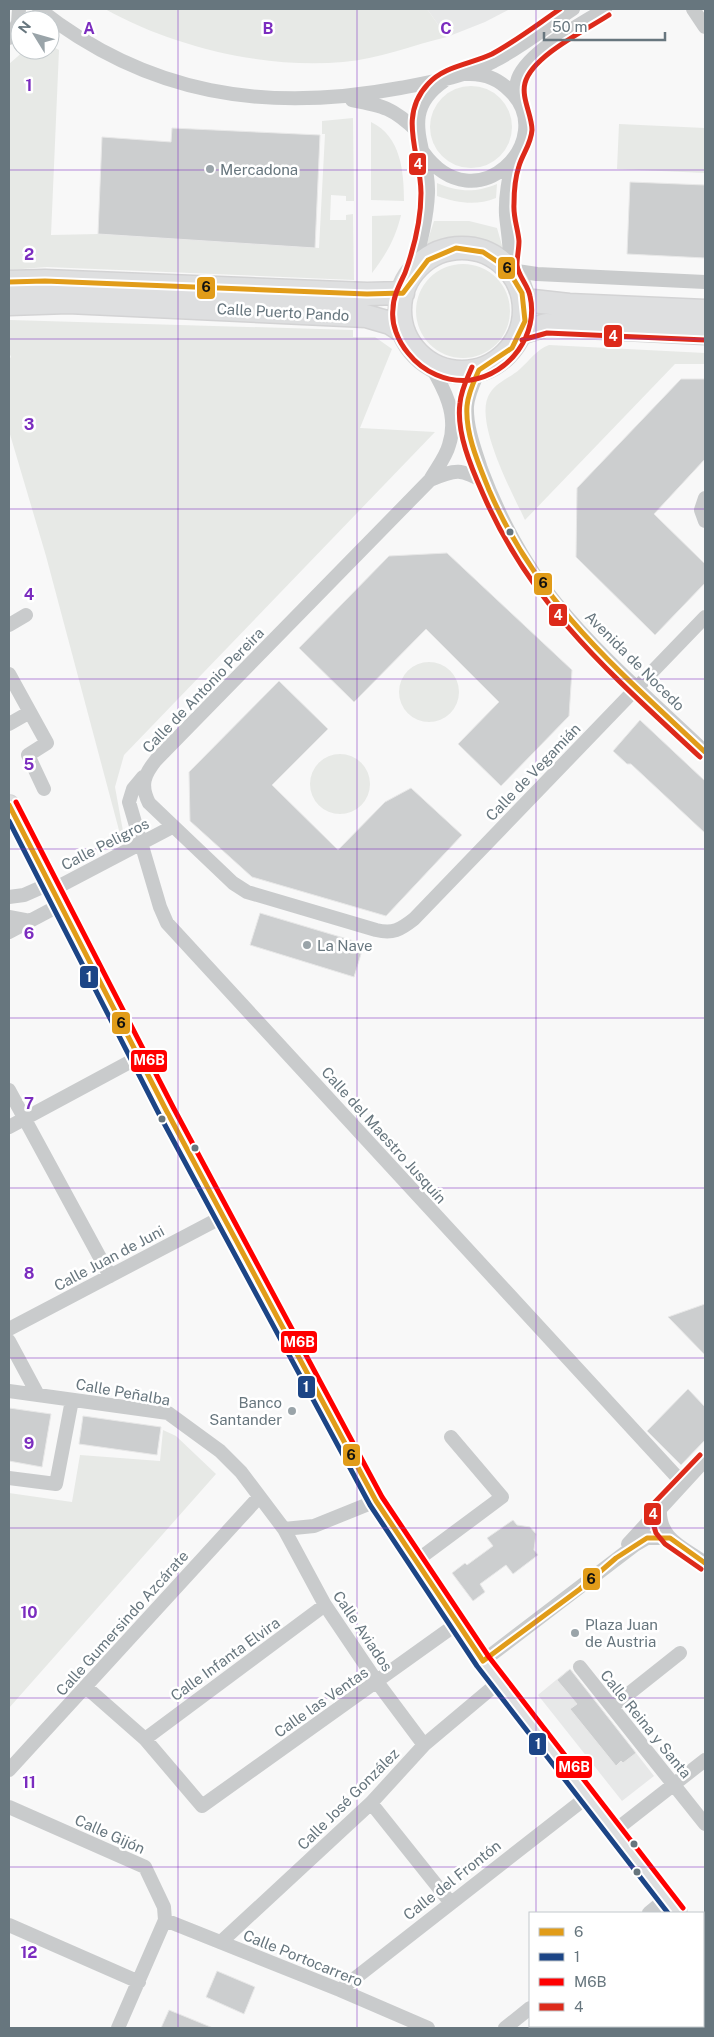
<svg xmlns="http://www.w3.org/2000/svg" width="714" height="2037" font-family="'Public Sans',sans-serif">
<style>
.built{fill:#e7e8e8}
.green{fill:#e7e9e6}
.building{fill:#cccecf;stroke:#e8e8e8}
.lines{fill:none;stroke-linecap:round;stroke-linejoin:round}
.secondary-casing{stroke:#d3d4d5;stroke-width:22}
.primary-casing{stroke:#d3d3d4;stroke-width:25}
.minor{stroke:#c9cbcc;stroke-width:14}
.secondary{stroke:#dedfe0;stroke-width:20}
.primary{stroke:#dedfe0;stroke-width:22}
.bus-1-casing{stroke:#fff;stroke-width:9}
.bus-2-casing{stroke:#fff;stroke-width:9}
.bus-3-casing{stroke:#fff;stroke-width:9}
.bus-4-casing{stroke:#fff;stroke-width:9}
.bus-1{stroke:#e19c19;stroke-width:5}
.bus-2{stroke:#1c4586;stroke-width:5}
.bus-3{stroke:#f00;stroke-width:5}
.bus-4{stroke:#dd2a1a;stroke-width:5}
.grid{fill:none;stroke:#7b2cbf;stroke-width:1;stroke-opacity:0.55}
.poi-dot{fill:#9aa4a9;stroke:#fff;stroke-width:2}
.bus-dot{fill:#67767e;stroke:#fff;stroke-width:2}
.labels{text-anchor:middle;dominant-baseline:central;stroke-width:5;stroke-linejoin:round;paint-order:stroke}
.poi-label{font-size:15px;fill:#67767e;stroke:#fff;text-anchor:start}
.street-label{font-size:15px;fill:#67767e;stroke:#fff}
.grid-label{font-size:16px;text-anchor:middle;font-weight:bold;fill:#7b2cbf;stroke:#fff;stroke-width:5;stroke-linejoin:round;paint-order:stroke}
.line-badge{stroke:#fff;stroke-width:2}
.badge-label{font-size:14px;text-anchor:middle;font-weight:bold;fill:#fff}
.pale-badge-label{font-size:14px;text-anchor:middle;font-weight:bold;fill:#111}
</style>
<rect width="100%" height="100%" fill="#f8f8f8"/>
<path class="built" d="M427,9H510L485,22L447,37Z
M567,1671H572L654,1776L622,1801L538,1695Z"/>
<path class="green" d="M105,9H427L447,37C413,45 378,59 343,62C265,69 173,47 105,9Z
M50,45L59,50L51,235L98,234L319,248L325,134H322V121L353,118L354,201H346V196L331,195L330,220H346V215L353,214L354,280L47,267L9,270V64L25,50H50Z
M430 127a41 41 0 1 1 82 0a41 41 0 1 1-82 0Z
M371,122C401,136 404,172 404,201L371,200Z
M619,124L705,128V173L617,169Z
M437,183C459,192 475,193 497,184L496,198C476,206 458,203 437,196Z
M401,215C396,237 386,255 372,273V216Z
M434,221H469L497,228L503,249C475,237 454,234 426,246Z
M416 311a47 47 0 1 1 94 0a47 47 0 1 1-94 0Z
M10,320L353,330V337H375L392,349L360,428L435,432L124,755L115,787L123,831L120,834L46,556L9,431V359L11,357L9,352Z
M549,345L705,353V364H675L525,520C513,494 472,419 490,393C497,382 510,378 520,369C530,360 536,350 549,345Z
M399 692a30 30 0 1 1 60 0a30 30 0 1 1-60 0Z
M310 784a30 30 0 1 1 60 0a30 30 0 1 1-60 0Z
M163,1430L176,1436L216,1474L9,1708V1493L72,1502L80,1455L160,1461Z"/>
<path class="building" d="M172,128L320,135L315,248L98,234L102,137L171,142Z
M630,182L705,185V258L627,254Z
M681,379H705V459L654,514L705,564V583L655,635L576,557L577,488Z
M447,553L572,670L569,716L501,786L458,744L499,702L426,629L354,702L299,648L389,556Z
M279,681L328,729L272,785L338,850L385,802L411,788L462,835L386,916L252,877L190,821L189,772Z
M640,720L705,781V833L631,764H627L613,751Z
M260,913L364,944L354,977L250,945Z
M705,1304V1355L668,1317Z
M688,1389L705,1407V1440L681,1465L647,1431Z
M9,1408L51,1414L42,1467L9,1461Z
M83,1416L161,1427L157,1455L79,1444Z
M513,1520L517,1525L530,1527L536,1534L534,1550L538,1555L513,1574L506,1565L480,1584L485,1592L473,1601L452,1573L465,1563L467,1565L493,1546L487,1538Z
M570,1669L636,1753L623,1763L621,1761L616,1766L570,1709L577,1704L557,1680Z
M217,1971L255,1987L244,2014L206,1997Z
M169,2010L213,2028H161Z"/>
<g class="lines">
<g class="secondary-casing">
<path id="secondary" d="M9,805L166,1110L376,1501L483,1661L677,1913
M703,1946L705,1949"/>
</g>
<g class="primary-casing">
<path id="primary" d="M400 310a62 62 0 1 1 124 0a62 62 0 1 1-124 0Z
M9,282L45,281L367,294L403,293
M524,300L569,305L705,311
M9,304L68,302L366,316L390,323L404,332
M520,333L546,325L705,333"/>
</g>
<path class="minor" d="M39,9C148,95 266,113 400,88C432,82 465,77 494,61C522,47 547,26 573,9
M693,9L705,27
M9,38L18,23L19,9
M352,100C384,106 393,108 417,131
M519,101C518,94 516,88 517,82C523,54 582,24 605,9
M423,152C476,226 560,139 510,91C498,78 484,73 466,74
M513,160C509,178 505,196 506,215C508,235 511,249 510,270L537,274L705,282
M412,275C419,248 427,220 428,193C430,149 396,114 444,81
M429,363C444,388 459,415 449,445C446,457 436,469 430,480L156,760C144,775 140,785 149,803L233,883L247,892L376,930C393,934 400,930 414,919L705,617
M479,370C474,382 468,394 467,406C466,427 475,450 481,469C498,515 524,564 555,602C597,655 656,705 705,752
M430,480C456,469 461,468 486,483
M705,498L701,510L705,521
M9,625L26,615
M9,674L47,743L28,755L44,789
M9,724L30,712
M143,777L133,789L129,802L160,907L167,923L677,1477L682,1485
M52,890L172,827
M9,897L24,895L49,884
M9,917L30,921
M9,932L60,905
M9,1090L110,1276
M9,1127L139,1057
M9,1329L224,1216
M9,1341L38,1395
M9,1391L168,1413L220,1451L241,1472L284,1529L314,1526L376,1501
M9,1478L56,1484L72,1400
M660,1508C658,1539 683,1547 705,1563
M284,1529L325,1605L377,1682L424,1745
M628,1544L705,1460
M416,1561L502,1497L451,1437
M483,1661L635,1545L647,1538H670
M580,1667L705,1824
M87,1688L145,1739L202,1806L458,1623
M612,1707L680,1653
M145,1739L325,1605
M9,1770L259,1497
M371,1803L450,1902
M9,1807L145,1867L164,1907L165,1920
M613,1832L705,1760
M649,1913L666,1899
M165,1920L340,1990L428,2028
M9,1925L139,1982
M221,1942L371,1803L424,1745L499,1682
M340,1990L587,1797
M703,2024L705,2021
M118,2028L165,1920
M505,2028L530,2008"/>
<use href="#secondary" class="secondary"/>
<use href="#primary" class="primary"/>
<g class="bus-1-casing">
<path id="bus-1" d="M9,282L45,281L367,294L403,293
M403,293L428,260L456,248L483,252L507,268L522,293L525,321L512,348L479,370
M479,370C474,381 468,393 467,406C465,434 479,465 489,490C539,605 617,669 705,752
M9,805L166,1110L376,1501L483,1661
M483,1661L580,1589L616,1558L647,1538H670L705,1563"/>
</g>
<g class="bus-2-casing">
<path id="bus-2" d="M9,821L159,1114L370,1505L477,1666L668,1913"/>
</g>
<g class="bus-3-casing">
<path id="bus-3" d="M16,802L173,1107L382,1497L489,1657L683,1908"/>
</g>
<g class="bus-4-casing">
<path id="bus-4" d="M560,9C538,24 516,41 492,54C471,64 444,66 428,84C397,117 421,155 421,193C421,220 414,248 405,273C400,284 393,296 393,309C391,324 398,341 408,353C423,372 447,383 471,380C510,374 539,334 530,296C528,285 518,276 517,265C517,257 519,249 519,241C518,229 513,217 514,204C514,191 515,178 519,166C523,153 531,144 532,130C532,115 521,98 525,83C532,56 586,30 609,15
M522,340L547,333L705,340
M472,367C467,379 461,390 460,403C456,432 471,467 483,494C532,607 612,675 700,757
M700,1455L654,1503L652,1520L656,1533L665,1544L701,1569"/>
</g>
<use href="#bus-1" class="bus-1"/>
<use href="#bus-2" class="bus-2"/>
<use href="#bus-3" class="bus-3"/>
<use href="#bus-4" class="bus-4"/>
</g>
<path class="grid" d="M178,9V2028M357,9V2028M536,9V1913M9,170H705M9,339H705M9,509H705M9,679H705M9,849H705M9,1018H705M9,1188H705M9,1358H705M9,1528H705M9,1698H705M9,1867H705M536,2026V2028"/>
<g class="poi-dot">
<circle cx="210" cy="169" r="5"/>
<circle cx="307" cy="945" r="5"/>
<circle cx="292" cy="1411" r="5"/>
<circle cx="575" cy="1633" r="5"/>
</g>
<g class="bus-dot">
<circle cx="510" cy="532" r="4.5"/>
<circle cx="162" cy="1119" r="4.5"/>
<circle cx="195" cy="1148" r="4.5"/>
<circle cx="634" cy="1844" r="4.5"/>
<circle cx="637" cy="1872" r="4.5"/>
</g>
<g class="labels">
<g class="poi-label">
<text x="220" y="169">Mercadona</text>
<text x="317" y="945">La Nave</text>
<text x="282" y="1402" text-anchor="end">Banco<tspan x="282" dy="17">Santander</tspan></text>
<text x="585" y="1624">Plaza Juan<tspan x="585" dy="17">de Austria</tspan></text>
</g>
<g class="street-label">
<text transform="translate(283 312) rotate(3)">Calle Puerto Pando</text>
<text transform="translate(635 661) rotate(45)">Avenida de Nocedo</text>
<text transform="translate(203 690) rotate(-46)">Calle de Antonio Pereira</text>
<text transform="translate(533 772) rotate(-46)">Calle de Vegamián</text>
<text transform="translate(105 844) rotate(-27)">Calle Peligros</text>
<text transform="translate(384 1135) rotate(48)">Calle del Maestro Jusquín</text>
<text transform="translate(109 1258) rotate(-28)">Calle Juan de Juni</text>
<text transform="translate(123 1392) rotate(10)">Calle Peñalba</text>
<text transform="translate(122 1623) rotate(-48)">Calle Gumersindo Azcárate</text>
<text transform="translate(363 1631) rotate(56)">Calle Aviados</text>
<text transform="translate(225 1659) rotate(-36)">Calle Infanta Elvira</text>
<text transform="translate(321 1702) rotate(-35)">Calle las Ventas</text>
<text transform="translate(646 1724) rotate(51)">Calle Reina y Santa</text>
<text transform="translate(348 1799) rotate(-45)">Calle José González</text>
<text transform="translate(110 1834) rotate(24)">Calle Gijón</text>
<text transform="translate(452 1880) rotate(-38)">Calle del Frontón</text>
<text transform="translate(303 1958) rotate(22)">Calle Portocarrero</text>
</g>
</g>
<g class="grid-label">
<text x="89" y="34">A</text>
<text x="268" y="34">B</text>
<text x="446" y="34">C</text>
<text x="29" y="91">1</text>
<text x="29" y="260">2</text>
<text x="29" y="430">3</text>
<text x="29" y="600">4</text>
<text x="29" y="770">5</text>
<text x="29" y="939">6</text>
<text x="29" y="1109">7</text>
<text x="29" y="1279">8</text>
<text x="29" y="1449">9</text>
<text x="29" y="1618">10</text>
<text x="29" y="1788">11</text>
<text x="29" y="1958">12</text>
</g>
<g class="line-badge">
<rect x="408" y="152" width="19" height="24" rx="5" fill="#dd2a1a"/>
<rect x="497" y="256" width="19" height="24" rx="5" fill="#e19c19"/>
<rect x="196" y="276" width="20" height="24" rx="5" fill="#e19c19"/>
<rect x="603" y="324" width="20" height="24" rx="5" fill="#dd2a1a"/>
<rect x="533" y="572" width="20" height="24" rx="5" fill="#e19c19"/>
<rect x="548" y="603" width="20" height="24" rx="5" fill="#dd2a1a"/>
<rect x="79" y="965" width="20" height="24" rx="5" fill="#1c4586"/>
<rect x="111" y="1011" width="20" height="24" rx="5" fill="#e19c19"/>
<rect x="130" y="1049" width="38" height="24" rx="5" fill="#f00"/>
<rect x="280" y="1330" width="38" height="24" rx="5" fill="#f00"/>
<rect x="297" y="1375" width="19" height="24" rx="5" fill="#1c4586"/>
<rect x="342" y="1443" width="19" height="24" rx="5" fill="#e19c19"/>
<rect x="643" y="1502" width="19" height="24" rx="5" fill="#dd2a1a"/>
<rect x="582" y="1567" width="19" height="24" rx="5" fill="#e19c19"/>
<rect x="528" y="1732" width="19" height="24" rx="5" fill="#1c4586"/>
<rect x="555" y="1755" width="38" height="24" rx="5" fill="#f00"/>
</g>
<g class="badge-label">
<text x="418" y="169">4</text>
<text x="613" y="341">4</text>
<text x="558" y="620">4</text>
<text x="89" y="982">1</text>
<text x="149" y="1065">M6B</text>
<text x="299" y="1347">M6B</text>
<text x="306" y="1392">1</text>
<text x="653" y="1519">4</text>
<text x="538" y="1749">1</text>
<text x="574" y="1772">M6B</text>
</g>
<g class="pale-badge-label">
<text x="507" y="273">6</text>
<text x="206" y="292">6</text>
<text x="543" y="588">6</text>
<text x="121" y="1028">6</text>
<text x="351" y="1460">6</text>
<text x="591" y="1584">6</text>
</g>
<rect width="714" height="2037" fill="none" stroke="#67767e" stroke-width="20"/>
<rect x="529" y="1912" width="175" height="115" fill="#ffffff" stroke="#c2c8cb"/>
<rect x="539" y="1928" width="25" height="8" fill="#e19c19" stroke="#c2c8cb"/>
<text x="574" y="1937" font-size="15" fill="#67767e">6</text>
<rect x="539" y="1953" width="25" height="8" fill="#1c4586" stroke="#c2c8cb"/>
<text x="574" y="1962" font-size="15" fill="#67767e">1</text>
<rect x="539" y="1978" width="25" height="8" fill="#ff0000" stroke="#c2c8cb"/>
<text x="574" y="1987" font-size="15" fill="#67767e">M6B</text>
<rect x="539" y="2003" width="25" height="8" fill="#dd2a1a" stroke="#c2c8cb"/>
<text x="574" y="2012" font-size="15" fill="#67767e">4</text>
<g transform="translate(35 35) rotate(307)"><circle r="24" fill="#ffffff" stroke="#c2c8cb"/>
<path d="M0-4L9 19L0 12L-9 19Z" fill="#9aa4a9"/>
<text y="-8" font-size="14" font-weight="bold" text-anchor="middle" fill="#67767e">N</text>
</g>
<path d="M544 32v8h121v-8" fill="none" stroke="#67767e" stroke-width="2.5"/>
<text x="552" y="32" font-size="15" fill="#67767e" stroke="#ffffff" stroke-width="4" paint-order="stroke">50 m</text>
</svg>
